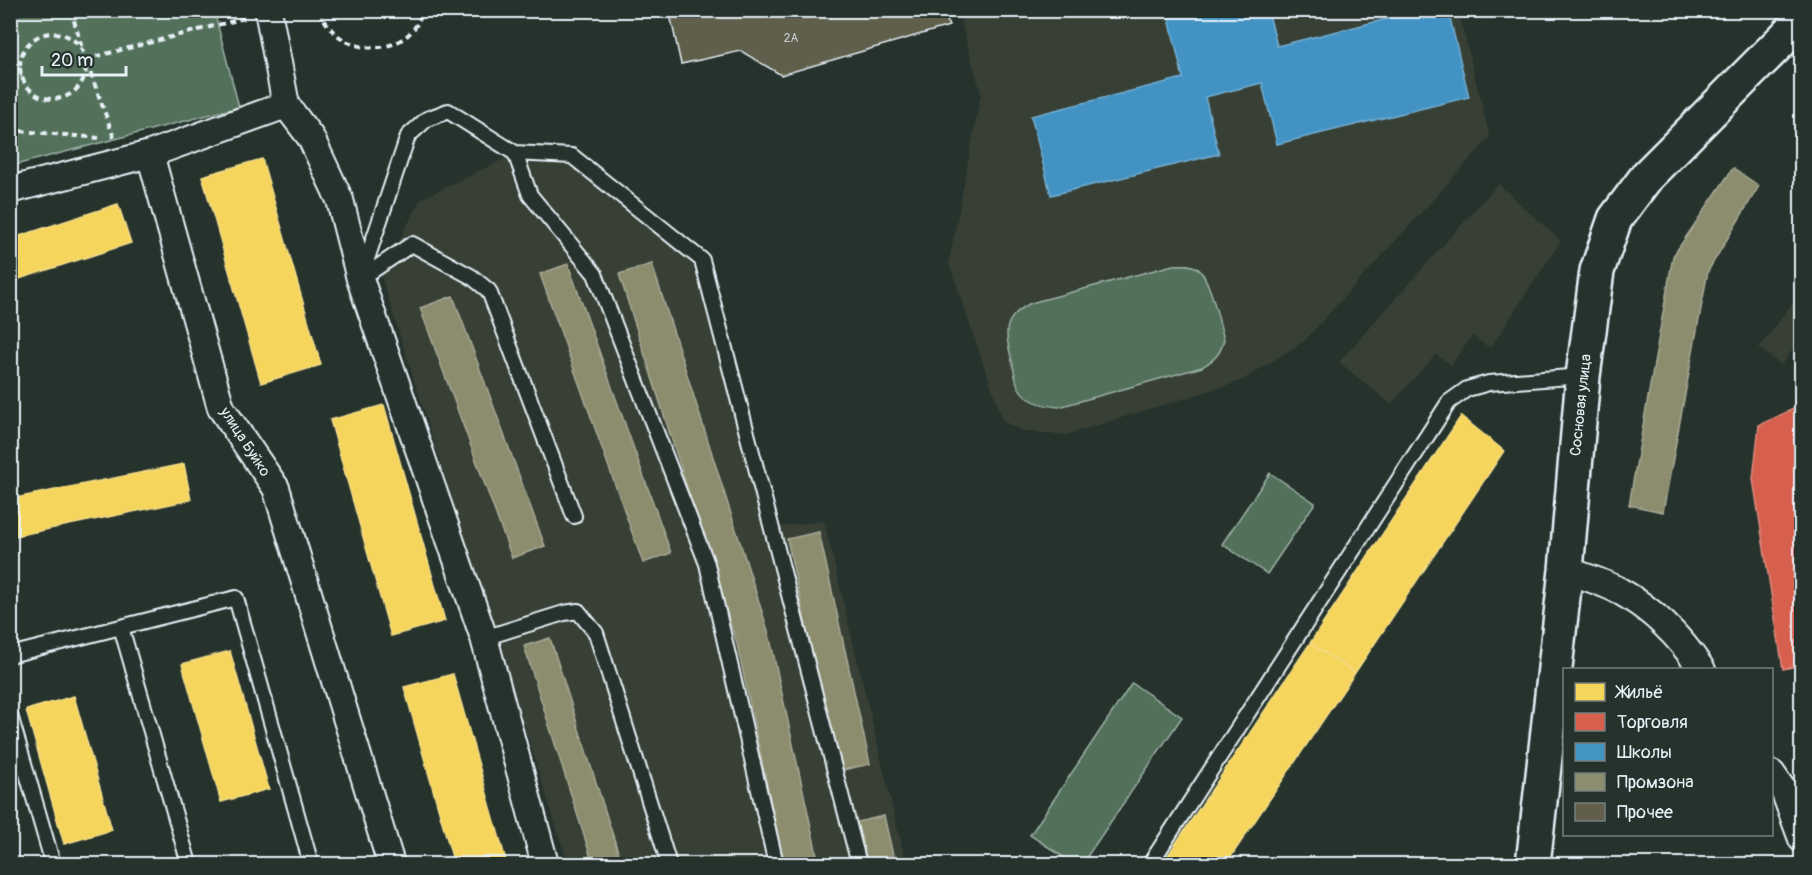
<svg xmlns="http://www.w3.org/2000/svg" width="1812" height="875" font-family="Pangolin,sans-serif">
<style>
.built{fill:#384036}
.green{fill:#52715a;stroke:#9db1a9;stroke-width:1.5}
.homes{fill:#f6d55c;stroke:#f2dd8b;stroke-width:1.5}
.shops{fill:#d6604d;stroke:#db8c80;stroke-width:1.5}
.schools{fill:#4393c3;stroke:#74afd3;stroke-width:1.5}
.industry{fill:#8c8c6e;stroke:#a8aa97;stroke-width:1.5}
.building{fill:#615e4b;stroke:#e8f1f8;stroke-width:1.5}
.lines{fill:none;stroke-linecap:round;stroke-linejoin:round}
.service-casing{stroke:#e8f1f8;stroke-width:18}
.minor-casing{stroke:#e8f1f8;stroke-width:30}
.tertiary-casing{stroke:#e8f1f8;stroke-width:38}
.path{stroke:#e8f1f8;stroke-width:4;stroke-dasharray:6 4.5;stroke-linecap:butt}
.service{stroke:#26332d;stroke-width:14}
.minor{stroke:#26332d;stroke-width:26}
.tertiary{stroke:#26332d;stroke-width:33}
.labels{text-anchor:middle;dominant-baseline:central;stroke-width:6;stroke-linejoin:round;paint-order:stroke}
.number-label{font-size:12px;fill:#c6cccd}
.street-label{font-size:15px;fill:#e8f1f8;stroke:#26332d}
</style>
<rect width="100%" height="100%" fill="#26332d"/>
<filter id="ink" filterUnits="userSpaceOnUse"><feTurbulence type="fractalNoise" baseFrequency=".0167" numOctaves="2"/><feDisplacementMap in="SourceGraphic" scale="12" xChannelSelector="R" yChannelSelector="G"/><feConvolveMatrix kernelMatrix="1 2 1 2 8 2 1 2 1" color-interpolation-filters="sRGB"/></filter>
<g filter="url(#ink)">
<path class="built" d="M958,11H1458L1490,137L1304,341L1241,381L1065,435L1022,431L1003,421L949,263L981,93Z
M537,143L707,258L770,528L824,521L906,864H568L381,276L421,199Z
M1498,184L1561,241L1490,348L1472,336L1451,365L1436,354L1391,404L1339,362Z
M1801,292V338L1781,365L1759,348Z"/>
<path class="green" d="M11,10L214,11L239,107L11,166Z
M1173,265C1181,265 1189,263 1197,268C1210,276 1219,323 1224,339C1221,354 1214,360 1202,367L1059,407C1045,406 1027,402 1019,388C1015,381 1014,369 1012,361C1005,333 1001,318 1031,303Z
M1270,473L1315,503L1267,574L1222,544Z
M1132,683L1182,717L1082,864H1074L1030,835Z"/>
<path class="homes" d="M262,159L321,365L261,383L202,176Z
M118,204L131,243L10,282V239Z
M384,405L445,621L391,636L330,420Z
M1461,416L1504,451L1355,673L1310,643Z
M184,464L191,500L10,537V499Z
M1310,643L1355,673L1226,864H1162Z
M230,651L269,789L221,802L182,664Z
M453,674L507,864H454L404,687Z
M74,696L112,830L64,844L26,710Z"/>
<path class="shops" d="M1802,405V665L1783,669L1753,479L1759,425Z"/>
<path class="schools" d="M1167,10H1268L1277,46L1423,10H1448L1469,97L1277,144L1262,83L1205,97L1219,154L1051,195L1031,116L1183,78Z"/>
<path class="industry" d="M1733,168L1759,186L1708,271L1663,512L1629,505L1673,256Z
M568,264L671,553L643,563L540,274Z
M652,264L769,634L819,864H784L737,644L619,274Z
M453,296L545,546L512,558L420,308Z
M819,532L870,764L838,771L787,539Z
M550,638L622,864H593L524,646Z
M884,816L895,864H867L857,822Z"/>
<path class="building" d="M669,10H944L949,26L781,75L741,51L681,64Z"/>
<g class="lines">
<g class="service-casing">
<path id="service" d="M515,153L572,156L702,260L859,864
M362,274L408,136L427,119L448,111L515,153L530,195L595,274L707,564L776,864
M360,279L412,244L472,277L489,291L574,516
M121,627L189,864
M484,638L564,613L578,611L596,633L669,864
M10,655L236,598L311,864
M10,715L53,864
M1785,793L1802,783
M1150,864L1449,402L1467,389L1489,383L1583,376"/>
</g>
<g class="minor-casing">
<path id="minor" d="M268,10L286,105L311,138L340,200L360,279L484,638L545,864
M286,105L150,154L221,408L276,488L391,864
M10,190L150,154
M1566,570C1583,576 1602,582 1618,590C1652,609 1681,638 1702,670
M1772,774L1785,793L1802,839"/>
</g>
<g class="tertiary-casing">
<path id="tertiary" d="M1533,864L1566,570L1583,376L1597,271L1615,219L1648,175L1802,20"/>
</g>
<path class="path" d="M71,10L82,48
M320,10C337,60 410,60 423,10
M20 66a33 33 0 1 1 66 0a33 33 0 1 1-66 0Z
M86,59L245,18
M87,63L114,138
M10,78L22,75
M10,130L99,138"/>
<use href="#service" class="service"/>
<use href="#minor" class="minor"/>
<use href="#tertiary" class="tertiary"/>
</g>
</g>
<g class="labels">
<g class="number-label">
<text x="791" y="38">2А</text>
</g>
<g class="street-label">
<text transform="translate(1581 405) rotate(-84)">Сосновая улица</text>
<text transform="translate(245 442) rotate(57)">улица Буйко</text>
</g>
</g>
<rect width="1812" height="875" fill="none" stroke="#26332d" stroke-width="36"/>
<rect x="18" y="18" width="1776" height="839" fill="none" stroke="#e8f1f8" stroke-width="2" filter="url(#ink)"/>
<rect x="1563" y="668" width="210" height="168" fill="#26332d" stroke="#747f7e" stroke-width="1.5"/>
<rect x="1575" y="683" width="30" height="18" fill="#f6d55c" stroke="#747f7e" stroke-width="1.5"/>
<text x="1617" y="698" font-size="18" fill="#e8f1f8">Жильё</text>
<rect x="1575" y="713" width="30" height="18" fill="#d6604d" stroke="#747f7e" stroke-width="1.5"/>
<text x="1617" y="728" font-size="18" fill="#e8f1f8">Торговля</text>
<rect x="1575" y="743" width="30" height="18" fill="#4393c3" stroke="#747f7e" stroke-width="1.5"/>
<text x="1617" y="758" font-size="18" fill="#e8f1f8">Школы</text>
<rect x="1575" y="773" width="30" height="18" fill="#8c8c6e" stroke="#747f7e" stroke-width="1.5"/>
<text x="1617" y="788" font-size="18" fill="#e8f1f8">Промзона</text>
<rect x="1575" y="803" width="30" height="18" fill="#615e4b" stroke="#747f7e" stroke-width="1.5"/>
<text x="1617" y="818" font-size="18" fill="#e8f1f8">Прочее</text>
<path d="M42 66v9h84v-9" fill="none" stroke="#e8f1f8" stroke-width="3"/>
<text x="51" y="66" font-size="18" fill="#e8f1f8" stroke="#26332d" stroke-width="4.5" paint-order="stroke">20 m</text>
</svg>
